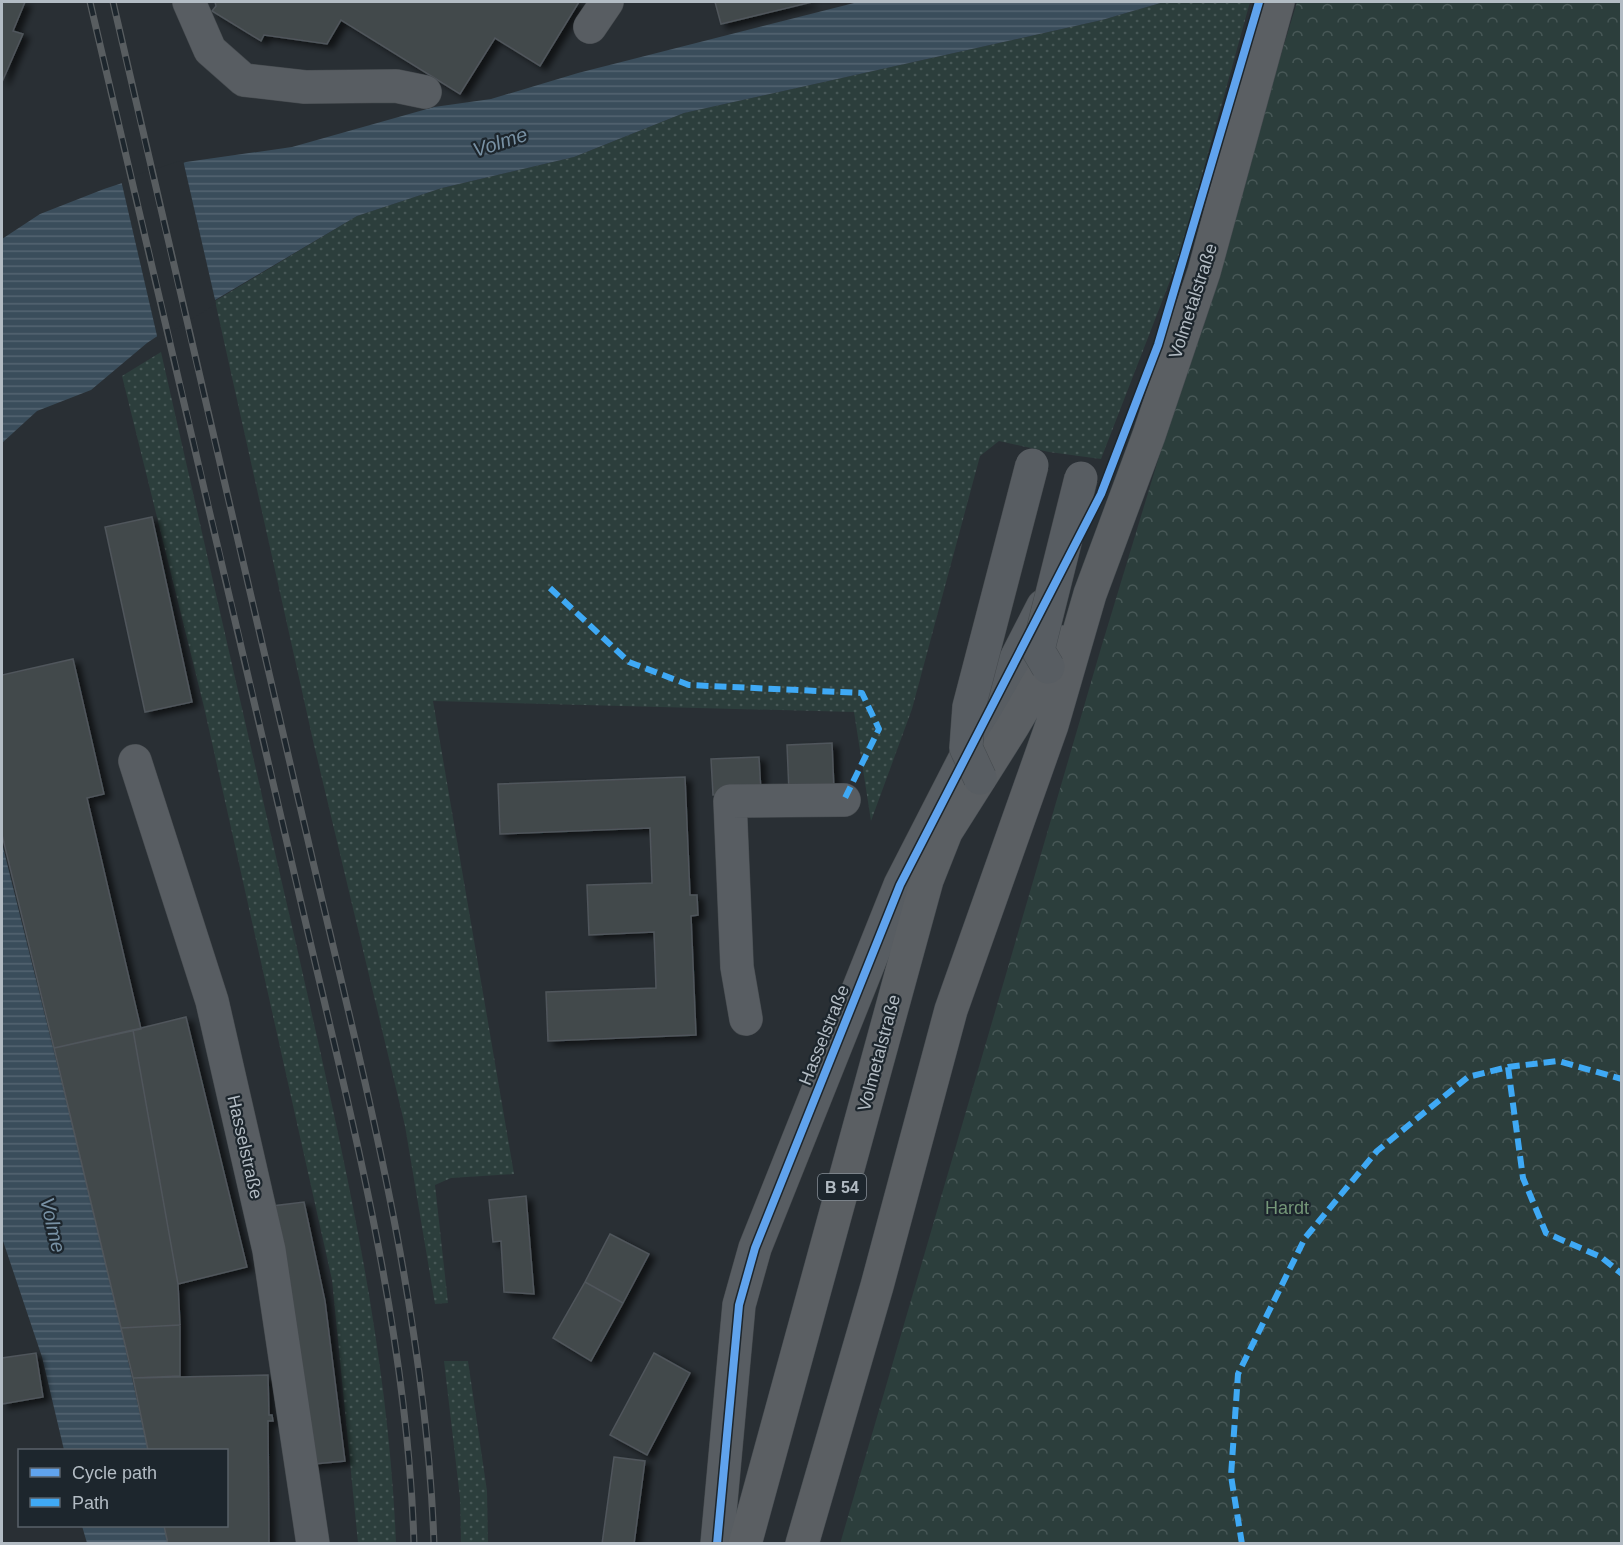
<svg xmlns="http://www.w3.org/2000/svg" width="1623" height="1545" font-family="Arial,sans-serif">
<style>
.grass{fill:url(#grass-dots)}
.park{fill:url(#park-crowns)}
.water{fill:url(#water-rules)}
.pier{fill:#292f34}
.building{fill:#43484c;stroke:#50565b;stroke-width:1.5;filter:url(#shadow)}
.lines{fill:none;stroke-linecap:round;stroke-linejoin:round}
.minor-casing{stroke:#464b4f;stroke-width:34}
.major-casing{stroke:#464c51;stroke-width:34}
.minor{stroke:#585d62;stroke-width:33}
.major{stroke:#5b5f63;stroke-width:33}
.rail-casing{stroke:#585d60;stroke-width:7}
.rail{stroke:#1d262d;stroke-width:4.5;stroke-dasharray:14;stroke-linecap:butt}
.minor-bridge-casing{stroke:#464b4f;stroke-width:34;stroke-linecap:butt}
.minor-bridge{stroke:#585d62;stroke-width:33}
.quiet{stroke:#3fa9f5;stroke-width:6;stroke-dasharray:12 6;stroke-linecap:butt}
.cycleway-casing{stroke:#1d262d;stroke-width:11}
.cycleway{stroke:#60a3ed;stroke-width:8}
.labels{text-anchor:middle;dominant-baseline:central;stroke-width:4.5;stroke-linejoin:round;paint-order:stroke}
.shield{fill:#1d262d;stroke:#868f97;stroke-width:1.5}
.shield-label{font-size:16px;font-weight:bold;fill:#b3bcc4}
.street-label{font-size:18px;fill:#b3bcc4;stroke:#1d262d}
.park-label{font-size:18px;fill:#749778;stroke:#1d262d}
.water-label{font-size:20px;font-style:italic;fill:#7891a4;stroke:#1d262d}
</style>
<defs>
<pattern id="grass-dots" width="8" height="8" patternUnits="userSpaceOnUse" patternTransform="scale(1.5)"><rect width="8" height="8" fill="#2c3e3c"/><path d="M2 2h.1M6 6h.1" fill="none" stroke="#485857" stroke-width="1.8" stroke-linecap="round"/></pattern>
<pattern id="park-crowns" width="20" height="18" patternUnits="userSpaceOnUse" patternTransform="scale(1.5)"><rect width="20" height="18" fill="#2c3e3c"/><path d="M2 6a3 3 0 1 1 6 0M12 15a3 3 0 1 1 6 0" fill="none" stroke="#485857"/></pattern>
<pattern id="water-rules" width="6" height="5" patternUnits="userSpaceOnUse" patternTransform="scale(1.5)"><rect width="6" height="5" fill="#3a4d5b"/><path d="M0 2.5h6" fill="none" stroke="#546571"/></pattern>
<filter id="shadow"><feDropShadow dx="6" dy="4" stdDeviation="3" flood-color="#0009"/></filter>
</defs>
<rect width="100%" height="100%" fill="#292f34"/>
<path class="grass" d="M1164,2H1250L1180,255L1101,459L1049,452L999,441L980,456L912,709L871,821L854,712L433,701L514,1174L451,1178L435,1185L448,1303L435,1304L405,1126L314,745L215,301L357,216L442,188L574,157L684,113L1102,20Z
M161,352C206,550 251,749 297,948C341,1144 388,1342 396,1543H358L332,1280L204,707L122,376Z
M444,1361H468L487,1491L488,1543H461L460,1498Z"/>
<path class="park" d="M1297,2H1621V1543L840,1544L1101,648Z"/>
<path class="water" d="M858,2H1164L1102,20L684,113L574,157L442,188L357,216L183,319L147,343L91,390L37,411L2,443V239L40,214L104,189L186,162L292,147L434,107L491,99L578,73Z
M2,843L104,1252L148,1450H64L42,1357L2,1238Z
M82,1526H164L168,1543H87Z"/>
<path class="pier" d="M183,160L216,304L158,340L121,180Z"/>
<path class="building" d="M2,2H25L13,31L23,34L2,82Z
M215,2H579L540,66L495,38L460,94L341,20L327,44L264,35L261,41L212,11L216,6Z
M715,2H812L721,24Z
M152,517L192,702L145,712L105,527Z
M73,659L104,794L87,798L141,1029L54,1048L2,835V675Z
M832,743L834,790L789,792L787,745Z
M759,757L761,792L713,795L711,759Z
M685,777L690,895H697L698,915L691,916L696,1035L548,1041L546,992L656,988L654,932L589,935L587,885L652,883L650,828L500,834L498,784Z
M186,1017L247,1267L178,1284L133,1030Z
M133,1030L178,1284L180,1325L121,1328L54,1048Z
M526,1196L534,1294L504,1292L501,1241L493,1242L489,1200Z
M304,1202L325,1301L345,1461L304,1465L272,1206Z
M610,1234L649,1254L623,1303L585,1282Z
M585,1282L623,1303L591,1361L553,1338Z
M180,1325V1376L133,1378L121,1328Z
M36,1353L43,1397L2,1404V1358Z
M654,1353L690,1373L647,1455L610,1435Z
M268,1375L269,1415H272L273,1421H268L269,1544H168L164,1526H226V1450H148L133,1378Z
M614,1457L645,1461L634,1544H602Z"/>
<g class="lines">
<g class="minor-casing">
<path id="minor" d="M189,2L210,50L244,80L305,87L396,86L425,92
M590,27L607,2
M135,761L212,1001L269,1250L313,1544
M746,1019L737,967L730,801L844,800
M717,1544L739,1305L755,1248L900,885L1043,606"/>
</g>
<g class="major-casing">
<path id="major" d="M745,1544L927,880L946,832L1013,726L1062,642
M802,1544L877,1286L951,1010L1052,725L1090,594L1149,435L1204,272L1278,2"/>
</g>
<use href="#minor" class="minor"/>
<use href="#major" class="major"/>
<g class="rail-casing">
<path id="rail" d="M90,2C159,295 228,588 296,881C346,1099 407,1319 414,1544
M113,2C179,290 247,578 314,866C366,1086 426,1316 434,1544"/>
</g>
<use href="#rail" class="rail"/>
<g class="minor-bridge-casing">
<path id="minor-bridge" d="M1048,667L1038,650L1081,478
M980,778L966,748L969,707L1032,465"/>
</g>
<use href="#minor-bridge" class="minor-bridge"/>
<path class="quiet" d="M550,588L629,662L689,685L862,693L879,729L845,798
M1508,1067L1523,1178L1546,1233L1601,1257L1622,1274
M1242,1544L1231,1476L1238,1374L1305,1238L1377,1151L1468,1077L1508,1067L1558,1061L1622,1079"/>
<g class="cycleway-casing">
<path id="cycleway" d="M717,1544L739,1305L755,1248L900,885L1101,494L1158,345L1259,2"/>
</g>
<use href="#cycleway" class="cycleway"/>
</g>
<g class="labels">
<rect class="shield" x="818" y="1174" width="48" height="26" rx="4.5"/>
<g class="shield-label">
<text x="842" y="1187">B 54</text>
</g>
<g class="street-label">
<text transform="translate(1193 301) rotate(-72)">Volmetalstraße</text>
<text transform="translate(824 1035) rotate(-68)">Hasselstraße</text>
<text transform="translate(879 1053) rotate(-75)">Volmetalstraße</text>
<text transform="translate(245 1147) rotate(77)">Hasselstraße</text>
</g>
<g class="park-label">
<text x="1287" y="1208">Hardt</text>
</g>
<g class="water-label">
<text transform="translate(500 142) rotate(-18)">Volme</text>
<text transform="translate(53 1225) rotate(77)">Volme</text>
</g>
</g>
<rect width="1623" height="1545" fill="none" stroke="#b3bcc4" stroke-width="6"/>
<rect x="18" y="1449" width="210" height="78" fill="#1d262d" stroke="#596269" stroke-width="1.5"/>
<rect x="30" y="1468" width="30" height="9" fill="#60a3ed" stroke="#596269" stroke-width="1.5"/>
<text x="72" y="1479" font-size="18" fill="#b3bcc4">Cycle path</text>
<rect x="30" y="1498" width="30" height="9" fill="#3fa9f5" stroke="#596269" stroke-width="1.5"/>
<text x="72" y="1509" font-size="18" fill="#b3bcc4">Path</text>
</svg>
